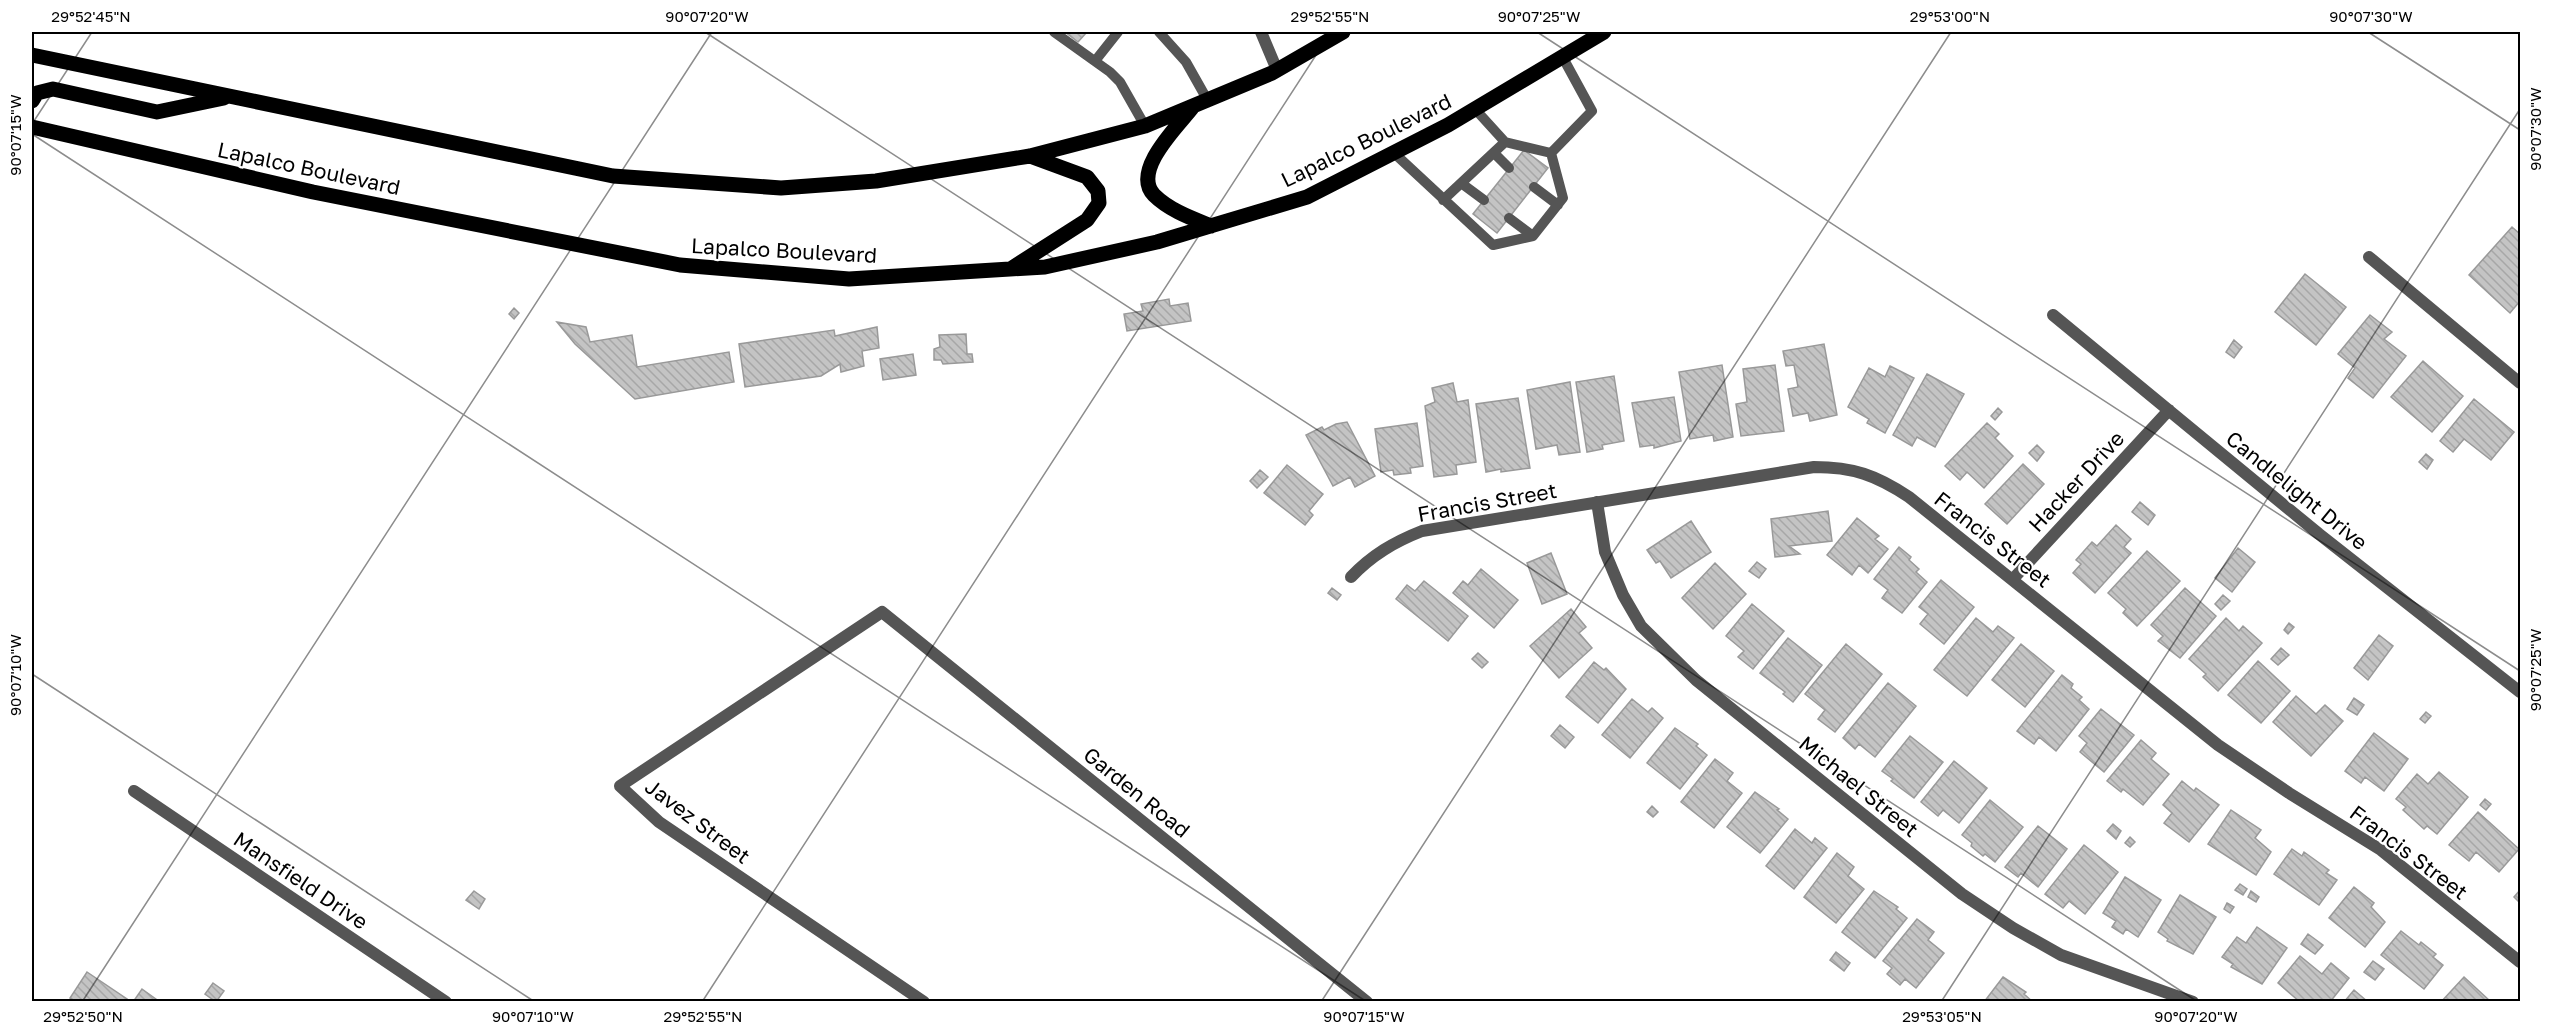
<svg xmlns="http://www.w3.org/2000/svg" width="2552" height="1033" font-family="'Golos Text',sans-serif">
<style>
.building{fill:url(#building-back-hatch);stroke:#999;stroke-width:1.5}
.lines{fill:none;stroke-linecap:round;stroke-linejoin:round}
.lane{stroke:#555;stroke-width:10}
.street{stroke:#555;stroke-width:12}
.primary{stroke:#000;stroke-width:15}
.ticks{fill:none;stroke:#000;stroke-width:1.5;stroke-opacity:0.45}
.labels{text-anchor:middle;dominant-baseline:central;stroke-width:4.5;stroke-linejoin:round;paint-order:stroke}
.street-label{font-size:21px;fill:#000;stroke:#fff}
.neatline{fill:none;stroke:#000;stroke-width:2}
.ticks-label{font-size:15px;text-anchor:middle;fill:#000}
</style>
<defs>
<pattern id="building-back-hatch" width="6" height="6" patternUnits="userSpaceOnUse" patternTransform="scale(1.5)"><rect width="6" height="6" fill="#c4c4c4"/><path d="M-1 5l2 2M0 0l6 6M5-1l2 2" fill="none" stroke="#a7a7a7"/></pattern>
</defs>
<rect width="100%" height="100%" fill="#fff"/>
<path class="building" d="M1065,32H1087L1078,42Z
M1524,150L1548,168L1497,233L1473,214Z
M2512,227L2520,234V301L2510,313L2469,275Z
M2305,274L2346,307L2316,345L2275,312Z
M1169,299L1170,306L1188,303L1191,321L1127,331L1124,314L1143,311L1141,304Z
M514,308L519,313L514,319L509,314Z
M2370,315L2392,332L2384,339L2406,356L2373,398L2348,378L2355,368L2338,354Z
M557,322L586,327L590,342L632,335L637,367L729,352L734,382L635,399L575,344Z
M877,327L879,348L862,351L864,366L841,372L840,364L821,376L745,387L739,344L834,330L835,336Z
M966,334L967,354H972L973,362L943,364L941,360H934V349L940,347L939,335Z
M2234,340L2242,347L2234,358L2226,352Z
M1824,344L1837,415L1810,421L1808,413L1793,416L1788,389L1798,387L1794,365L1786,366L1783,351Z
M913,354L916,375L883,380L880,359Z
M2423,361L2463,396L2432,432L2391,397Z
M1722,365L1733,437L1714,441L1713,435L1690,439L1679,372Z
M1775,365L1784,431L1741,436L1736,404L1747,402L1743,369Z
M1890,366L1914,378L1885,433L1867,423L1869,419L1848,407L1869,368L1885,377Z
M1927,374L1964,394L1935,447L1917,437L1912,446L1893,435Z
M1614,376L1624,441L1602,445L1603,449L1587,452L1576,382Z
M1570,382L1580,452L1559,455L1557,445L1536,449L1527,390Z
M1453,383L1457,402L1468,400L1476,462L1456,465L1457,474L1434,477L1425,406L1435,402L1432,388Z
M1674,397L1681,441L1654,448V445L1640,447L1632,403Z
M1518,398L1530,468L1501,472V469L1486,472L1476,404Z
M2474,399L2514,432L2491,460L2464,439L2453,452L2440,441Z
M1998,408L2002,412L1995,420L1991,416Z
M1347,422L1375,476L1355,487L1350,477L1333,486L1306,435L1322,427L1324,430L1336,424Z
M1417,423L1423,466L1410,468L1411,473L1394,475L1393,470L1381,472L1375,429Z
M1987,423L1999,434L1995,438L2013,456L1984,488L1967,472L1960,480L1945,466Z
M2037,445L2044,452L2037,461L2029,453Z
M2426,454L2433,460L2427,469L2419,462Z
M2023,464L2044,484L2007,524L1985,504Z
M1287,465L1323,494L1309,511L1313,515L1305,525L1264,493Z
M1260,470L1268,477L1257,488L1250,481Z
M2140,502L2155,515L2148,525L2132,512Z
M1828,511L1832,541L1789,546L1800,554L1775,557L1771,519Z
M1857,518L1879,536L1875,539L1888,549L1868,573L1859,565L1852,575L1827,555Z
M1691,521L1711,552L1671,578L1660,561L1656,563L1647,550Z
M2116,525L2131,539L2124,547L2131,553L2095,593L2073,573L2081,564L2076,560L2092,542L2097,546Z
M1899,547L1911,557L1909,560L1919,569L1916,572L1927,582L1902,613L1882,598L1888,590L1874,579Z
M2238,548L2255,562L2232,592L2215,578Z
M2147,551L2180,581L2137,626L2123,613L2126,609L2108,593Z
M1551,553L1567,594L1542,604L1527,563Z
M1757,562L1766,569L1759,578L1749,571Z
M1715,563L1746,594L1713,629L1682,598Z
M1481,569L1518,600L1494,628L1453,593L1463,581L1468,585Z
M1941,580L1974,607L1944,644L1920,624L1928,614L1919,607Z
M1424,581L1468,616L1448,641L1396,599L1407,585L1415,591Z
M1332,588L1341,595L1337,600L1328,593Z
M2185,588L2216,616L2180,658L2158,641L2163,636L2151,625Z
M2223,595L2230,601L2221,610L2215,604Z
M1752,604L1784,631L1753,669L1738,657L1744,651L1726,636Z
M1571,609L1586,627L1579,633L1592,648L1559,678L1530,646Z
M1976,618L1993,632L1998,626L2014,638L1967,696L1934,670Z
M2226,618L2239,631L2243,626L2262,643L2218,691L2203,677L2206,674L2189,659Z
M2289,623L2294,627L2288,634L2284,630Z
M2379,635L2393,646L2368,680L2354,668Z
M1788,638L1822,665L1793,702L1783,694L1785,692L1760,673Z
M1846,644L1882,674L1835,732L1818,719L1825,710L1805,694Z
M2021,644L2054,671L2025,707L1992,680Z
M2281,648L2289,655L2278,665L2271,659Z
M1478,653L1488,662L1482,668L1472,659Z
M2258,661L2290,691L2261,723L2228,695Z
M1594,662L1604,670L1606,668L1626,689L1598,723L1566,697Z
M2062,675L2073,684L2071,688L2082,697L2079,700L2089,709L2056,751L2039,737L2034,744L2017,731Z
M1888,683L1916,706L1875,757L1859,744L1855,749L1843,738Z
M2296,696L2316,714L2325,705L2343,721L2311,756L2273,722Z
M2354,698L2364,705L2357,715L2347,709Z
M1632,699L1648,712L1652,708L1663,718L1630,758L1602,735Z
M2101,709L2134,735L2104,772L2080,752L2087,743L2079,736Z
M2426,712L2431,716L2425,723L2420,719Z
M1560,725L1574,737L1565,748L1551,736Z
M1675,728L1698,744L1696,746L1707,755L1680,789L1647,763Z
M2374,733L2408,759L2384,791L2365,777L2361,783L2345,771Z
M1910,736L1943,762L1914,798L1891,781L1893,779L1882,771Z
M2141,740L2156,753L2151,759L2169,774L2143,805L2123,789L2121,792L2107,781Z
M1715,759L1733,773L1727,781L1742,793L1714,828L1681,802Z
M1954,761L1987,788L1959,823L1943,810L1938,816L1921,802Z
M2439,772L2468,797L2437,834L2427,826L2424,829L2403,810L2406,807L2396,799L2417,774L2428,784Z
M2182,781L2194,791L2196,788L2219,805L2189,842L2164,823L2172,813L2163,805Z
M1755,792L1779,809L1777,810L1788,819L1760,853L1727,827Z
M2485,799L2491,804L2486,810L2480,805Z
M1990,800L2023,827L1995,862L1985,854L1983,856L1971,846L1972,843L1962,835Z
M1652,806L1658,812L1653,817L1647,812Z
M2231,810L2261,830L2255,838L2271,852L2256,875L2208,844Z
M2478,812L2519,849L2499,872L2476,852L2469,861L2449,845Z
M2113,824L2121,831L2116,839L2107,831Z
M2038,826L2067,849L2038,887L2021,873L2018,877L2005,867Z
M1795,829L1812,843L1815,838L1827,848L1794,889L1766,866Z
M2130,837L2135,842L2130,847L2125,843Z
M2084,845L2118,872L2085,914L2069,901L2063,908L2045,894Z
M2292,849L2302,856L2304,852L2329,870L2326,873L2337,880L2319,905L2274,874Z
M1837,853L1854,867L1848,876L1864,889L1836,923L1804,897Z
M2125,877L2161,900L2138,937L2126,929L2123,934L2112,927L2116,921L2103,913Z
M2240,884L2247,889L2243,895L2235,890Z
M2354,887L2374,903L2371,907L2385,922L2365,947L2329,918Z
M2520,890V903L2514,897Z
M474,891L485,899L479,909L466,900Z
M1874,891L1898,907L1896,909L1907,918L1875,958L1842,932Z
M2251,891L2259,897L2256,902L2248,897Z
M2180,895L2216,917L2193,954L2167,941L2168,939L2158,932Z
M2227,903L2234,907L2230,913L2224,909Z
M1917,919L1934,932L1928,940L1944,953L1916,988L1905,979L1900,985L1887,974L1892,968L1883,961Z
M2257,927L2287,948L2262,984L2231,967L2233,964L2222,957L2237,937L2246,943Z
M2401,931L2419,945L2421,942L2436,954L2433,957L2443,965L2424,989L2381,955Z
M2308,934L2323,945L2315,954L2301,944Z
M1836,952L1850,963L1844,971L1830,960Z
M2300,956L2322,974L2331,963L2349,978L2330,1002H2300L2278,983Z
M2373,961L2384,969L2375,980L2364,972Z
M87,972L127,999L125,1002H76L70,998Z
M2003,977L2026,992L2024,994L2033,1002H1984Z
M2464,977L2490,1001L2441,1002Z
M213,983L224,991L216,1002L205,994Z
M142,989L160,1002H133Z
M2354,990L2368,1002H2344Z"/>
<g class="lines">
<path class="lane" d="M1054,32L1110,72L1120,82L1145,126
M1159,32L1186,62L1208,101
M1095,61L1118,32
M1475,109L1505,142L1551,153
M1394,153L1493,245L1533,236L1563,198L1551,153L1592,111L1562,56
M1494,153L1509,168
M1461,183L1484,200
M1534,187L1558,205
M1443,200L1505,142
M1509,218L1533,236"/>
<path class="street" d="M1261,32L1277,70
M2369,257L2520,383
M2053,315L2319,534L2520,692
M1597,502L1605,552L1623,595L1641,626L1696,680L1962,894L2013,928L2061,955L2193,1002
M1351,577C1372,555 1394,542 1422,531L1814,467C1853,467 1876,475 1909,497L2218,745L2289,793L2381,850L2520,962
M2013,579L2169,410
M134,791L446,1002
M924,1002L659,822L620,786L882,612L1367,1002"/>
<path class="primary" d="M32,55L613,176L781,188L876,181L1030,156L1145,126L1272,73L1343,32
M32,101L37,93L53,89L157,112L224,98
M1192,108C1178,126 1131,171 1154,195C1169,210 1191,218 1211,226
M32,127L313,192L680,265L849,279L1010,269L1045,267L1157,242L1307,197L1448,125L1604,32
M1012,268L1087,220L1099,203L1098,191L1087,177L1030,156"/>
</g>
<path class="ticks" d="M705,32L2198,1002M1537,32L2520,671M2368,32L2520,130M32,124L92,32M32,134L1367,1002M32,674L535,1002M82,1002L712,32M702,1002L1331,32M1321,1002L1951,32M1941,1002L2520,109"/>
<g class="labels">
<g class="street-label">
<text transform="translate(1366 140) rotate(-26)">Lapalco Boulevard</text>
<text transform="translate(309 168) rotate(12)">Lapalco Boulevard</text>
<text transform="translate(784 250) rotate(3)">Lapalco Boulevard</text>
<text transform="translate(2076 481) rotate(-47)">Hacker Drive</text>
<text transform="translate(2297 490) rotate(39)">Candlelight Drive</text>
<text transform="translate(1487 502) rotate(-10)">Francis Street</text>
<text transform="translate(1993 539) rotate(38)">Francis Street</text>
<text transform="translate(1859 786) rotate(39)">Michael Street</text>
<text transform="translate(1137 792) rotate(39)">Garden Road</text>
<text transform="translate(698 821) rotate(37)">Javez Street</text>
<text transform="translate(2409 852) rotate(37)">Francis Street</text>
<text transform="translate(301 880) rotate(34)">Mansfield Drive</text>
</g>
</g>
<rect width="2552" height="1033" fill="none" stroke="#ffffff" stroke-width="66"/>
<rect x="33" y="33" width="2486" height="967" class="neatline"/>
<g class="ticks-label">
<text x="91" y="22">29°52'45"N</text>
<text x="707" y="22">90°07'20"W</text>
<text x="1330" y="22">29°52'55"N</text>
<text x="1539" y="22">90°07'25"W</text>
<text x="1950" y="22">29°53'00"N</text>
<text x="2371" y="22">90°07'30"W</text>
<text transform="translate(2536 129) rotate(-90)" y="5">90°07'30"W</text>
<text transform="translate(16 135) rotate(-90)" y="5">90°07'15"W</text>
<text transform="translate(2536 670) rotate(-90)" y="5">90°07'25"W</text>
<text transform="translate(16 675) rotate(-90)" y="5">90°07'10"W</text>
<text x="83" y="1022">29°52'50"N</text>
<text x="533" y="1022">90°07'10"W</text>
<text x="703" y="1022">29°52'55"N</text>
<text x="1364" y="1022">90°07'15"W</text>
<text x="1942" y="1022">29°53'05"N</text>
<text x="2196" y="1022">90°07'20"W</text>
</g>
</svg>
